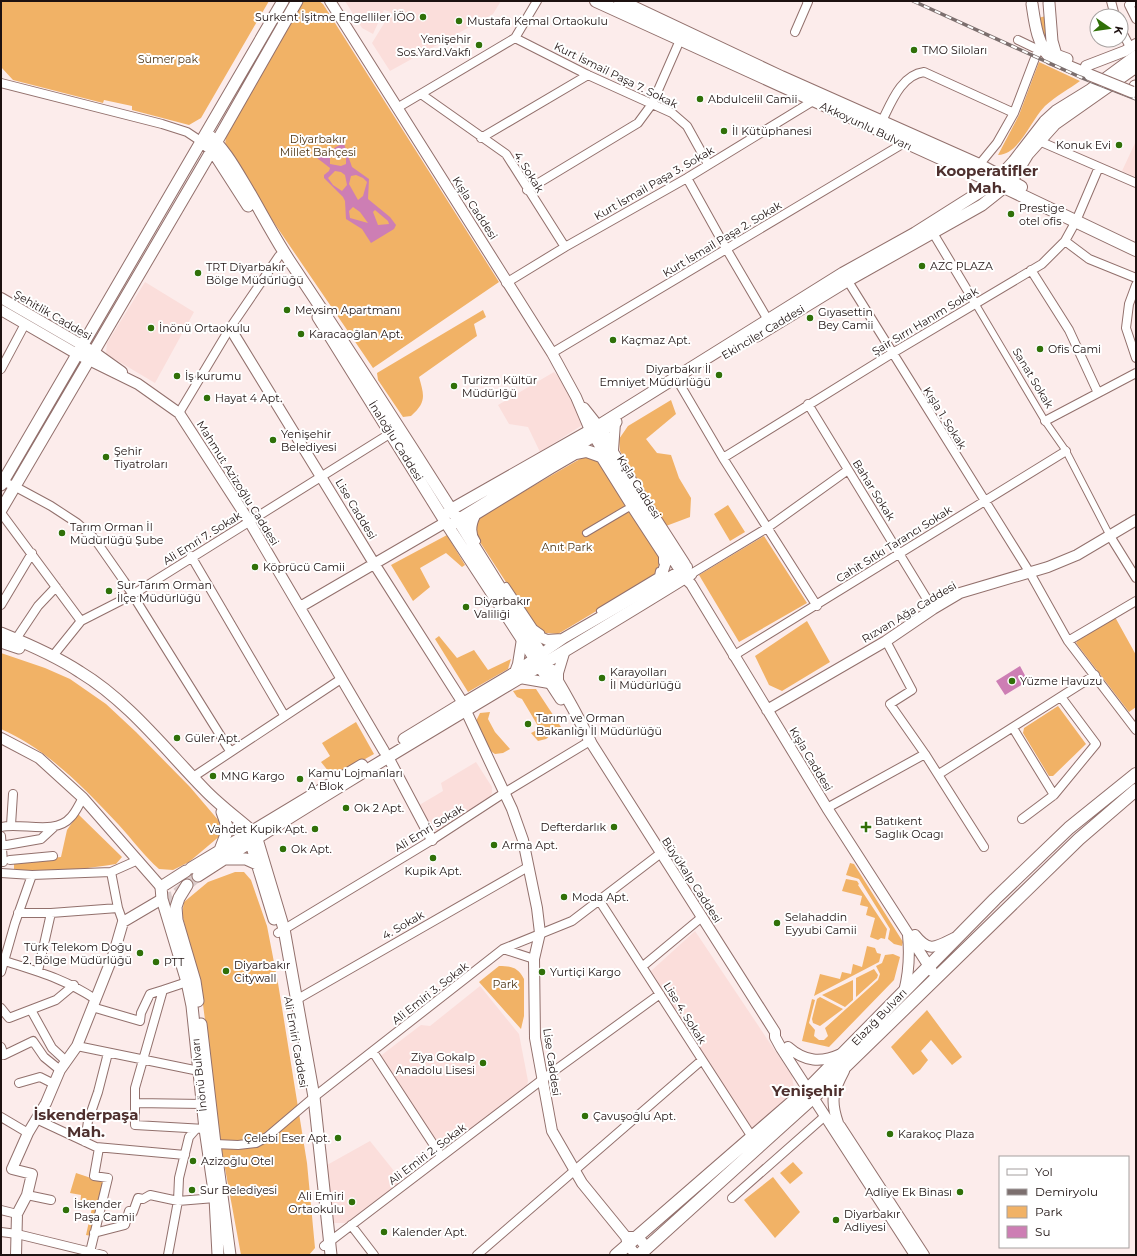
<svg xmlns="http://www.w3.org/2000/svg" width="1137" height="1256" font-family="Montserrat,sans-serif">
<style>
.built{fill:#fbdedb}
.green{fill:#f1b266}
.water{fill:#cd7eb4;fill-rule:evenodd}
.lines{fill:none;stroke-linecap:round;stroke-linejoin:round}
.secondary-tunnel{stroke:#dbcbca;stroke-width:11;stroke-dasharray:11 5.5;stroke-linecap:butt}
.pedestrian-casing{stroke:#92706c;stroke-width:8}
.minor-casing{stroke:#92706c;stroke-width:10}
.tertiary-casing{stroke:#92706c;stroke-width:12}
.secondary-casing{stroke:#92706c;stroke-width:13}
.primary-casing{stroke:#92706c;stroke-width:14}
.pedestrian{stroke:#fff;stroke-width:6}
.minor{stroke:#fff;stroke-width:8}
.tertiary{stroke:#fff;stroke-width:10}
.secondary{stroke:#fff;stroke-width:11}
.primary{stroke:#fff;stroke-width:12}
.rail-casing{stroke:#7c6f6e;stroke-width:3.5}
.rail{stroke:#fff;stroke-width:2;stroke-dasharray:6;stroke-linecap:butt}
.secondary-bridge-casing{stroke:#92706c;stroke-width:13;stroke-linecap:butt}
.secondary-bridge{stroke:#fff;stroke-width:11}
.poi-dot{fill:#307008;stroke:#fff;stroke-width:1.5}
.labels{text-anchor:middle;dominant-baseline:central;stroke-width:4;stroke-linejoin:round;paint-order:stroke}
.poi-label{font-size:11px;fill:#1d1110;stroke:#fff;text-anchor:start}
.park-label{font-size:11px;fill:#4d3413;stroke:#fff}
.street-label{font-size:11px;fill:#1d1110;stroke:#fff}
.district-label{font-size:15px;font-weight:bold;fill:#4e302e;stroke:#fff}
</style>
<rect width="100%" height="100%" fill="#fceceb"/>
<path class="built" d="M345,1H501L493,14L390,71L372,43L391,12L384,10L373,34L362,28Z
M1136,141V177L1122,171Z
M145,282L194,312L155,383L106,354L107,343Z
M554,372L576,397L584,424L540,452L528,427L509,424L498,405Z
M476,762L492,787V793L489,799L438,832L430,829L416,807L443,791L441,783Z
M695,931L792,1076L794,1088L791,1098L754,1132L651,971Z
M480,986L519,1034L528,1081L526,1088L442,1150L379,1057L421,1025L430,1026Z
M370,1141L402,1181L346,1223H332L327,1165Z"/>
<path class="green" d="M2,1H269L201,118L189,125L132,110V106L104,100L103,103L13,80L1,67Z
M303,1H319L323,4L499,282L373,368L266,211L225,146L226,135Z
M1046,16L1047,48L1038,18Z
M1039,62L1080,81C1069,89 1056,96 1045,106C1030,121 1020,154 998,155L1019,115Z
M483,310L486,317L474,324L477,336L419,377C424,395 427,402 411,416L403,417L378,380L377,373Z
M671,400L676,414L646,439L657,453L671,455L679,478L691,498L690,517L666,526L620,451L619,439L628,426Z
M585,456L600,462L661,558L655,576L558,634L546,633L536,628L476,536L474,526L481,516Z
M728,505L745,532L730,541L714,514Z
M447,535L465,565L462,567L446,553L420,568L430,587L413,601L391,565Z
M764,536L807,603L739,642L699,575Z
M1115,617L1136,655V707L1129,712L1076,643L1078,640Z
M807,621L830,662L782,691L769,685L755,656Z
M439,636L457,658L474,650L488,670L511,659L508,669L468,692L435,639Z
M1,653L45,668L70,679L106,704L136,732L190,787L219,821L221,835L189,862L173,870L159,869C144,856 132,839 118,824C84,788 47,749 1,729Z
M521,689H536L561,727L546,739L538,741L531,733L537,730L538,726L522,699L517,697L513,691Z
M1058,706L1086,744L1053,776H1049L1023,733L1024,728Z
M490,712L488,719L495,732L510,749L503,753L495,754L486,748L476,721L480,713Z
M356,722L374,754L333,777L321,762L330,756L322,743Z
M78,814L122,857L116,864C82,869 49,874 14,870V862L61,857L67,830Z
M850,863L854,864L903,942L902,946L894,944L888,939L890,929L859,879L846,875Z
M235,872H244L251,880L267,926L278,983L307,1163L315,1248L309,1255H241L222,1152L201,989L182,914L184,902L208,882Z
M846,879L857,881L859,884L858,885L887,929L885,939L881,938L878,940L870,937L875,918L866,915L868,907L860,905L862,896L842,891Z
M867,946L875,948L877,953L881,954L879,962L814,996L820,974L840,979L842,972L851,974L853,964L862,967Z
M893,954L900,957L894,980L829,1047L802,1041L812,999L815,1000L809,1023L815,1030L814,1036L819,1040H824L828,1036L825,1028L878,980L880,974L876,966L882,963L885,955Z
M499,966C511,966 518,967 524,979V1016L521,1029L479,982Z
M874,969L878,975L877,978L856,997V978Z
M853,980V1000L845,1007L822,995Z
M820,997L843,1009L820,1026L813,1023L812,1019L817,999Z
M927,1010L962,1057L952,1065L931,1040L921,1051L928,1060L920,1070L913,1075L891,1047Z
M793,1162L803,1173L790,1184L780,1173Z
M76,1173L103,1182L91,1236L86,1235L92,1208L80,1206L81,1195L70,1193Z
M773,1177L800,1212L775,1238L744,1200Z"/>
<path class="water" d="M344,144L352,167L369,179L368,199L390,217L396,225L394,229L371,243L362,229L346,219L345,201L343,197L324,178V175L329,171L330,168L317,158L319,155C330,154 335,145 344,144ZM339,151L346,154V164L341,166L330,164V157ZM335,171L341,172L345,175L347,185L342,191L333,185L328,178ZM356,175L363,178L367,182L363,196L358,200L349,184L351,176ZM353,207L360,212L368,223L350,218L349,211ZM375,210L388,221L389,224L378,225L373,212Z
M1020,666L1028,681L1005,695L996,681Z"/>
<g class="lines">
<path class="secondary-tunnel" d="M162,899L172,897L198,876"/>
<g class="pedestrian-casing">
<path id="pedestrian" d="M975,303L1045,421L1066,451L1110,536
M586,533L630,507L662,556V562
M477,541C471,533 473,524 477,516L552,470L576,456L586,454L600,459L630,507
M506,586L534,628L541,633
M600,611L658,576L659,571"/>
</g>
<g class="minor-casing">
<path id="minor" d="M1111,1L1115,16
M1136,1L1129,5L1136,19
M1121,30L1130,47
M795,32L808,2L807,1
M515,38L588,75L672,113L687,126L708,164
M1018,40L1043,52
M1,83L162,124L187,132L202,142
M421,94L506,154L565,247
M397,108L515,38L537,1
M882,121C891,103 901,75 924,72L1014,113
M481,138L588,75
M1039,141L1136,183
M979,165L997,143L1014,113L1038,50
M687,178L727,250L768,320
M527,190L638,123L652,104L680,40
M933,233L975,303
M1065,241L1089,259L1136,278
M1031,270L1069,330L1098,393
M846,278L1030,573L1068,641L1136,730
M506,283L565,247L687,178L813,101
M1136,285L1129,304L1126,328L1136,358
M552,353L904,143
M1,369L25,324
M679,383L723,458L817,606
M808,404L933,609
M179,413L230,328L279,256
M1045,421L1136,373
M723,458L891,354L1042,264L1065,241L1076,221L1099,167
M1,481L14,486L51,506L77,523L94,538L124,581L230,751
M1,513L81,621
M1110,536L1136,578
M191,556L284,715
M691,574L767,528L848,470
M1,605L32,553
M16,639L38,606L56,587
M886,641L912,690L890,704L925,754
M1068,641L1136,601
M733,656L1066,451
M52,657L81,621L132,595L391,433
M1013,728L1054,795L1022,819
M939,774L1095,675
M193,777L341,679
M1054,795L1096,744L1061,697
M827,808L925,754L984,847
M11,825L13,794
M1,827C22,822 55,836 71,817C76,812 79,804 83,798
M1,836L3,862
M1,846L41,839L54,827
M10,860L53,856
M111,872L118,908
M1,873L32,875L111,872L138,860
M599,900L752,1137
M18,913H51
M278,933L432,840L504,793L590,741
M503,949L534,959
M5,961C39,972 65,979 95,999
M643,966L702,917
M38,971L51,913L118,908L123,922
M1,972L15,923L32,875
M187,982L163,990L135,1088V1125L205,1129
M289,1004L528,867
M92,1007L140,1021L141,1013L150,994L163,990
M1,1008L9,1018L56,1000L74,985
M31,1010L52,1048L66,1061
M77,1046L199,1071
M1,1047L4,1055L33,1041L44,1057L60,1070
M373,1052L441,1156
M19,1083L40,1077L54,1084
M135,1103L203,1104
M1,1117L28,1133
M36,1119L96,1147L185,1155
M85,1142L88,1121L98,1092L108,1053
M215,1144L238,1145L256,1143L267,1137L314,1097L503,949L572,921L661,853
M27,1195L51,1200
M732,1198L825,1116
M1,1210L17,1214
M351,1225L374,1255
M1,1232L17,1234L103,1255
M94,1233L125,1225L129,1211L133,1212L138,1198L143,1199L150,1195L178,1201L215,1198
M324,1246L543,1079L660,994
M90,1252L108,1178L94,1176L99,1148
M168,1255L178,1201L179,1178L189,1137L196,1129
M477,1255L702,1060"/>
</g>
<g class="tertiary-casing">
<path id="tertiary" d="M330,1L552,353L576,397L590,430L667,553C678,563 680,575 691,584L827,808L932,971
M1086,66L1125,51L1136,44
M1,298L94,352L122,372
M1,310L77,354L138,384L179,413L249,521L384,751
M230,328L375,565L463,703L515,672L564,638L687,567
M584,408L603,432L613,452L685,564
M571,450L583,449L606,456
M613,450L615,423
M468,536L467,528L475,510
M659,583L666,562L667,553
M300,607L446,522
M527,631L547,640L562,639
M515,672L518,664L522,639
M520,678L549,683
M558,682V673L564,653
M767,710L886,641L933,609L960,593L1048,567L1077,555L1136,520
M466,711L512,809L523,840L537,908L540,933L534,959L535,1038L552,1131L582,1183L626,1237
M1,738L39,758L83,798L161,887
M590,741L775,1032V1037L781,1048L915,1255
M388,757L432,840
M915,935C929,953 936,947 954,938
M904,992C909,972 910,955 908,935
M788,1047C805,1062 821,1063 841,1054
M838,1123C830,1100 833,1092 844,1071
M840,1126L924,1255
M16,1255L17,1214L27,1195L32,1174L12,1169L28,1133L46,1103L60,1070L77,1046L114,953L123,922L162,899
M636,1255L628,1245L626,1237H638L647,1248"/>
</g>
<g class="secondary-casing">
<path id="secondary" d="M1049,3L1052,41L1056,55L1067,59
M1032,4C1035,24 1037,43 1051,59L1090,75
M1135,86H1136
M207,133C224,148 235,168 247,188C261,212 274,237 289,260C358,363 425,467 491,573C525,628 561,682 590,741
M202,142L212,150L248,206
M318,317L448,526L561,699
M757,336L847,281L982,205L1011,182L1028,154L1055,124L1136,67
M1,485L283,1
M1,510L212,150L297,1
M443,516L452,509L598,426L843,273L915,233L994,183L1014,161L1045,121L1056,111L1090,90L1136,56
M448,526L616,422
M1,633C28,644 56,656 80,672C128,701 165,749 204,789C218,804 236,817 252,831L257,839L284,929L314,1097L331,1255
M1,642L19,648
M404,739L463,703
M252,847L274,919
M220,850L228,829L222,812
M225,859H246L257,864
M191,868L362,765
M186,871L161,887L162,899L187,982L192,1006L205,1129L215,1198L218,1255
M198,876C359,771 527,676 691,574
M187,885L179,898L176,907L177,920L195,981L198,1001
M201,1024L215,1144L230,1255"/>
</g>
<g class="primary-casing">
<path id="primary" d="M596,1L1006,188L1136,250
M620,1L781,77L979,165L1021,187
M616,1255L812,1085L995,899L1069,828L1136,774
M639,1255L818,1093L1079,839L1136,790"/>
</g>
<use href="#pedestrian" class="pedestrian"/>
<use href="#minor" class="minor"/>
<use href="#tertiary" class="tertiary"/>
<use href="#secondary" class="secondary"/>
<use href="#primary" class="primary"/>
<g class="rail-casing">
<path id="rail" d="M913,1L1080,77L1136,99"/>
</g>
<use href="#rail" class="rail"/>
<g class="secondary-bridge-casing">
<path id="secondary-bridge" d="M1090,75L1132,92"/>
</g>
<use href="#secondary-bridge" class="secondary-bridge"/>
</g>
<g class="poi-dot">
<circle cx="423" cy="17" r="4"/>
<circle cx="459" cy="21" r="4"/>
<circle cx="479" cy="45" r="4"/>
<circle cx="914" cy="50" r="4"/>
<circle cx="700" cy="99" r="4"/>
<circle cx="724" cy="131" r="4"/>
<circle cx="1119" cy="145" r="4"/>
<circle cx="1011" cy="214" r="4"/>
<circle cx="922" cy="266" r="4"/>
<circle cx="198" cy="273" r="4"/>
<circle cx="287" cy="310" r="4"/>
<circle cx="810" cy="318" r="4"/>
<circle cx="151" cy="328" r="4"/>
<circle cx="301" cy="334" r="4"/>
<circle cx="613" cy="340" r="4"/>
<circle cx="1040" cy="349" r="4"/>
<circle cx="719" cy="375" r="4"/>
<circle cx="177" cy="376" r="4"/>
<circle cx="454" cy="386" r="4"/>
<circle cx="207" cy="398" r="4"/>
<circle cx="273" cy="440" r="4"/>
<circle cx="106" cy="457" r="4"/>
<circle cx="62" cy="533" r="4"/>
<circle cx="255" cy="567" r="4"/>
<circle cx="109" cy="591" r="4"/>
<circle cx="466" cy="607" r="4"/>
<circle cx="602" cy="678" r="4"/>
<circle cx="1012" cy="681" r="4"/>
<circle cx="528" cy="724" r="4"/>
<circle cx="177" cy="738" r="4"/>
<circle cx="213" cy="776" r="4"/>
<circle cx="300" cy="779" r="4"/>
<circle cx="346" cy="808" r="4"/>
<circle cx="614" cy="827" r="4"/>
<path d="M864 821h4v4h4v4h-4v4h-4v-4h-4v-4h4z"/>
<circle cx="315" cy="829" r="4"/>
<circle cx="494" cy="845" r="4"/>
<circle cx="283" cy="849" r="4"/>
<circle cx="433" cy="858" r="4"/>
<circle cx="564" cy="897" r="4"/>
<circle cx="777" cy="923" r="4"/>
<circle cx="140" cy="953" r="4"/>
<circle cx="156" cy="962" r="4"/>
<circle cx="226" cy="971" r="4"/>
<circle cx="542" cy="972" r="4"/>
<circle cx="483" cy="1063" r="4"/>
<circle cx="585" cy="1116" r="4"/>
<circle cx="890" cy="1134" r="4"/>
<circle cx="338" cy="1138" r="4"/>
<circle cx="193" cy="1161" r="4"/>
<circle cx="192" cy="1190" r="4"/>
<circle cx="960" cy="1192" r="4"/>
<circle cx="352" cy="1202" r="4"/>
<circle cx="66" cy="1210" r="4"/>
<circle cx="836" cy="1220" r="4"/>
<circle cx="384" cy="1232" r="4"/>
</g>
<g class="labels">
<g class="poi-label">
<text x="415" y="17" text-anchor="end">Surkent İşitme Engelliler İÖO</text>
<text x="467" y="21">Mustafa Kemal Ortaokulu</text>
<text x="471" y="39" text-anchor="end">Yenişehir<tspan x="471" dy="13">Sos.Yard.Vakfı</tspan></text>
<text x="922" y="50">TMO Siloları</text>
<text x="708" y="99">Abdulcelil Camii</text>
<text x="732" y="131">İl Kütüphanesi</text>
<text x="1111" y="145" text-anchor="end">Konuk Evi</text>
<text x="1019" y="208">Prestige<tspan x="1019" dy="13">otel ofis</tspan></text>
<text x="930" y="266">AZC PLAZA</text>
<text x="206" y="267">TRT Diyarbakır<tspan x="206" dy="13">Bölge Müdürlüğü</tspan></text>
<text x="295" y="310">Mevsim Apartmanı</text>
<text x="818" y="312">Gıyasettin<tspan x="818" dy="13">Bey Camii</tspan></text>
<text x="159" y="328">İnönü Ortaokulu</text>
<text x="309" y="334">Karacaoğlan Apt.</text>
<text x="621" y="340">Kaçmaz Apt.</text>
<text x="1048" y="349">Ofis Cami</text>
<text x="711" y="369" text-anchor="end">Diyarbakır İl<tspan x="711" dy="13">Emniyet Müdürlüğü</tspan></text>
<text x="185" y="376">İş kurumu</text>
<text x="462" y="380">Turizm Kültür<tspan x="462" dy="13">Müdürlğü</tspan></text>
<text x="215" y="398">Hayat 4 Apt.</text>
<text x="281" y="434">Yenişehir<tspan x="281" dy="13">Belediyesi</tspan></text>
<text x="114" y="451">Şehir<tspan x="114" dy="13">Tiyatroları</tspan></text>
<text x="70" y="527">Tarım Orman İl<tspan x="70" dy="13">Müdürlüğü Şube</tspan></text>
<text x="263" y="567">Köprücü Camii</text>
<text x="117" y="585">Sur Tarım Orman<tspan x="117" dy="13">İlçe Müdürlüğü</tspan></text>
<text x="474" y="601">Diyarbakır<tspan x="474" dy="13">Valiliği</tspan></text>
<text x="610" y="672">Karayolları<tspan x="610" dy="13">İl Müdürlüğü</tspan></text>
<text x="1020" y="681">Yüzme Havuzu</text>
<text x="536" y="718">Tarım ve Orman<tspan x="536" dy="13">Bakanlığı İl Müdürlüğü</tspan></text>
<text x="185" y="738">Güler Apt.</text>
<text x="308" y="773">Kamu Lojmanları<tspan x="308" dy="13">A Blok</tspan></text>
<text x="221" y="776">MNG Kargo</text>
<text x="354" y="808">Ok 2 Apt.</text>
<text x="875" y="821">Batıkent<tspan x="875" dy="13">Saglık Ocagı</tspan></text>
<text x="606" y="827" text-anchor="end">Defterdarlık</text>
<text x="307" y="829" text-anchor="end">Vahdet Kupik Apt.</text>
<text x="502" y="845">Arma Apt.</text>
<text x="291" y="849">Ok Apt.</text>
<text x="433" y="871" text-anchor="middle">Kupik Apt.</text>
<text x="572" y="897">Moda Apt.</text>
<text x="785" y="917">Selahaddin<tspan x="785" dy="13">Eyyubi Camii</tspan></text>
<text x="132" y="947" text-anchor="end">Türk Telekom Doğu<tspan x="132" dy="13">2. Bölge Müdürlüğü</tspan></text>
<text x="164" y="962">PTT</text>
<text x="234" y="965">Diyarbakır<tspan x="234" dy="13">Citywall</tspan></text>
<text x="550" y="972">Yurtiçi Kargo</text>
<text x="475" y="1057" text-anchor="end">Ziya Gokalp<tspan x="475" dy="13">Anadolu Lisesi</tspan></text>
<text x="593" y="1116">Çavuşoğlu Apt.</text>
<text x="898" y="1134">Karakoç Plaza</text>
<text x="330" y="1138" text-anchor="end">Çelebi Eser Apt.</text>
<text x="201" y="1161">Azizoğlu Otel</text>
<text x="200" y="1190">Sur Belediyesi</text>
<text x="952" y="1192" text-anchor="end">Adliye Ek Binası</text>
<text x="344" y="1196" text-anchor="end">Ali Emiri<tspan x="344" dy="13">Ortaokulu</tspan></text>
<text x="74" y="1204">İskender<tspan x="74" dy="13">Paşa Camii</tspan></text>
<text x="844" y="1214">Diyarbakır<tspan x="844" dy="13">Adliyesi</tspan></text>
<text x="392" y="1232">Kalender Apt.</text>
</g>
<g class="park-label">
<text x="168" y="59">Sümer pak</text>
<text x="318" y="139">Diyarbakır<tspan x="318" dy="13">Millet Bahçesi</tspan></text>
<text x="567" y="547">Anıt Park</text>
<text x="505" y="984">Park</text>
</g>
<g class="street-label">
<text transform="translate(616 75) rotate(26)">Kurt İsmail Paşa 7. Sokak</text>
<text transform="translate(866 126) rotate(25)">Akkoyunlu Bulvarı</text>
<text transform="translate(529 172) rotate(58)">4. Sokak</text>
<text transform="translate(654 183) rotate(-30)">Kurt İsmail Paşa 3. Sokak</text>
<text transform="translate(475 208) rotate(57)">Kışla Caddesi</text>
<text transform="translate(722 239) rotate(-31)">Kurt İsmail Paşa 2. Sokak</text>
<text transform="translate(53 315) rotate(30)">Şehitlik Caddesi</text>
<text transform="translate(925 321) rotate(-31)">Şair Sırrı Hanım Sokak</text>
<text transform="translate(763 332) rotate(-31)">Ekinciler Caddesi</text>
<text transform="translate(1033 378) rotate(59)">Sanat Sokak</text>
<text transform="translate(945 418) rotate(58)">Kışla 1. Sokak</text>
<text transform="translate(396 441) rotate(58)">İnaloğlu Caddesi</text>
<text transform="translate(238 483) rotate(58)">Mahmut Azizoğlu Caddesi</text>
<text transform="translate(639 487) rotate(58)">Kışla Caddesi</text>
<text transform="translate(874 490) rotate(58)">Bahar Sokak</text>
<text transform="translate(356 509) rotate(59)">Lise Caddesi</text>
<text transform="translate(202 538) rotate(-32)">Ali Emri 7. Sokak</text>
<text transform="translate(894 544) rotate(-32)">Cahit Sıtkı Tarancı Sokak</text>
<text transform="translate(909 612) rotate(-31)">Rızvan Ağa Caddesi</text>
<text transform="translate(811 759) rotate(59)">Kışla Caddesi</text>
<text transform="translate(429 828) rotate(-32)">Ali Emri Sokak</text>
<text transform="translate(692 880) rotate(57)">Büyükalp Caddesi</text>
<text transform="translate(403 925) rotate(-30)">4. Sokak</text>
<text transform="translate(430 993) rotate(-38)">Ali Emiri 3. Sokak</text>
<text transform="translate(685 1013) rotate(58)">Lise 4. Sokak</text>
<text transform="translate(879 1017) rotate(-46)">Elazığ Bulvarı</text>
<text transform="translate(296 1042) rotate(80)">Ali Emiri Caddesi</text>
<text transform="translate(552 1062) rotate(82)">Lise Caddesi</text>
<text transform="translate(199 1075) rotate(-96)">İnönü Bulvarı</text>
<text transform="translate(427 1154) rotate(-37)">Ali Emiri 2. Sokak</text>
</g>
<g class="district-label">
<text x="987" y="170">Kooperatifler<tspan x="987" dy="17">Mah.</tspan></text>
<text x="808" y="1090">Yenişehir</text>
<text x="86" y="1114">İskenderpaşa<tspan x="86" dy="17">Mah.</tspan></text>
</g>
</g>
<rect width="1137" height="1256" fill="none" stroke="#1d1110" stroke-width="4"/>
<rect x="999" y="1156" width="130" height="92" fill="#ffffff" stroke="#a5a09f"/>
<rect x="1007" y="1169" width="20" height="6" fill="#ffffff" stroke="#a5a09f"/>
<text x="1035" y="1176" font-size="12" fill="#1d1110">Yol</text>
<rect x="1007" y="1189" width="20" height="6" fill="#7c6f6e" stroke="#a5a09f"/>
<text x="1035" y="1196" font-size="12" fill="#1d1110">Demiryolu</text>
<rect x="1007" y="1206" width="20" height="12" fill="#f1b266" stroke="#a5a09f"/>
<text x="1035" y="1216" font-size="12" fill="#1d1110">Park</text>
<rect x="1007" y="1226" width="20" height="12" fill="#cd7eb4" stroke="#a5a09f"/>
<text x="1035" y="1236" font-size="12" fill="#1d1110">Su</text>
<g transform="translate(1109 28) rotate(103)"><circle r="19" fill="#ffffff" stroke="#a5a09f"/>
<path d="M0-3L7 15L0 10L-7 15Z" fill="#307008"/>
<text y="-6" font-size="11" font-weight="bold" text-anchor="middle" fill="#1d1110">K</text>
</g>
</svg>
